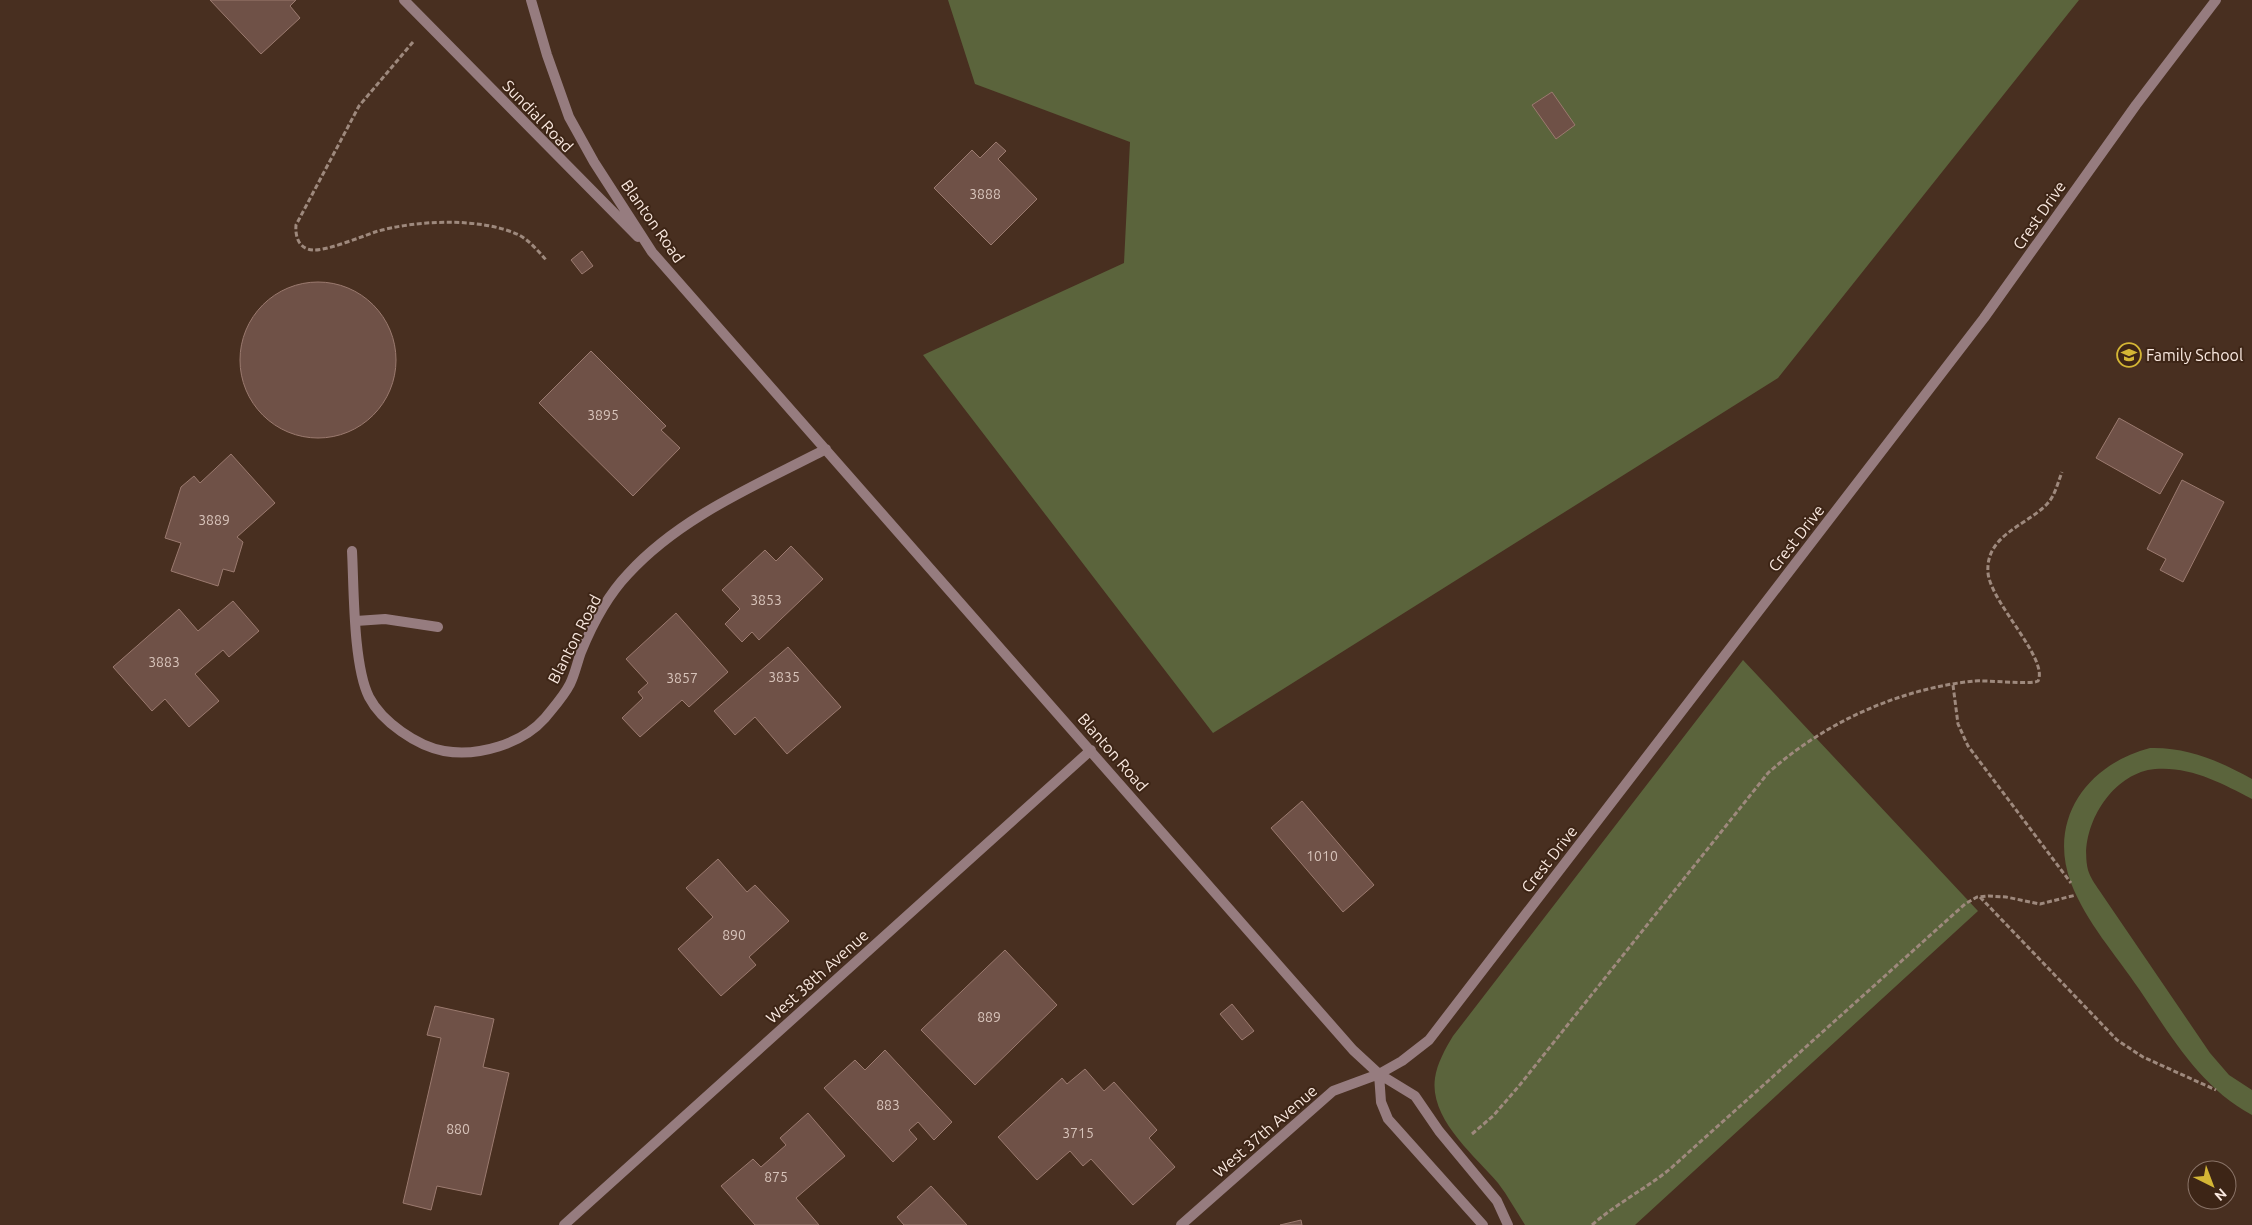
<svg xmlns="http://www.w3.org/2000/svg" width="2252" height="1225" font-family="Ubuntu,sans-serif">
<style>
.green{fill:#5b643c}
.building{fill:#6f5147;stroke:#9b7a6f}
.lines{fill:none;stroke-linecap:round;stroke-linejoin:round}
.path{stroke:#9e897d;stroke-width:3;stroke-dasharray:5 2.5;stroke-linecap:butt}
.minor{stroke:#967c7f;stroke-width:10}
.labels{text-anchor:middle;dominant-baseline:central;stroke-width:4;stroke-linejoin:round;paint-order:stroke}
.number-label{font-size:14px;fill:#d7c3ba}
.street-label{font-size:16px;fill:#fae9e0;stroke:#3d2516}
.poi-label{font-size:16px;fill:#fae9e0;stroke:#3d2516;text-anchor:start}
</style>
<rect width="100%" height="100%" fill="#482f20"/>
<path class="green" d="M948,0H2079L1778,378L1213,733L923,355L1124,263L1130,142L975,84Z
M1743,660L1978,911L1635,1225H1525C1516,1211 1508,1196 1498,1183C1475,1156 1429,1119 1435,1078C1437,1064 1445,1049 1453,1036Z
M2150,748C2188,747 2219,761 2252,779V799C2222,783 2190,766 2155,769C2111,773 2078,829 2088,870C2090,877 2095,884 2099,890L2210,1053L2229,1075L2252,1090V1115C2200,1087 2171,1036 2139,989C2116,955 2086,922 2071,883C2047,819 2088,764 2150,748Z"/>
<path class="building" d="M210,0H296L290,6L300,18L261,54Z
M1552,92L1575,125L1556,139L1532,105Z
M996,142L1006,151L998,159L1037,199L991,245L934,188L972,150L980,158Z
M582,251L593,266L582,274L571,260Z
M240 360a78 78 0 1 1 156 0a78 78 0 1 1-156 0Z
M591,351L666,426L661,430L680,448L633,496L539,403Z
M2119,418L2183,454L2160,494L2096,458Z
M231,454L275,503L237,537L243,542L234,572L223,569L218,586L171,571L181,543L165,538L181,487L194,476L200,483Z
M2182,480L2224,502L2183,582L2160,570L2166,559L2147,549Z
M791,546L823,579L759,640L752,632L742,642L725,624L740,609L722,590L765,550L776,561Z
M233,601L259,631L229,657L223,650L195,674L219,701L189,727L165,699L152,711L113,667L179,609L198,631Z
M676,613L728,672L689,707L682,700L640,737L622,718L643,698L638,692L648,683L626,659Z
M788,647L841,707L787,754L755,717L735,735L714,711Z
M1302,801L1374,885L1343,912L1271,828Z
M718,859L747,892L755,885L789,921L749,957L756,965L721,996L678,949L713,917L686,888Z
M1005,950L1057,1005L975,1085L921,1030Z
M1232,1004L1254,1031L1242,1040L1220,1014Z
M435,1006L494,1019L483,1067L509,1073L481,1195L437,1186L431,1210L403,1203L441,1038L427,1035Z
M885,1050L952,1122L934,1140L918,1122L909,1130L917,1139L893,1162L824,1088L855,1060L865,1070Z
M1085,1069L1104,1091L1114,1082L1157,1130L1149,1138L1175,1167L1133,1205L1091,1159L1083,1166L1070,1151L1037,1180L998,1137L1062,1078L1067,1084Z
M808,1113L845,1156L796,1198L819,1225H755L721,1186L753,1159L761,1167L786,1145L780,1138Z
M931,1186L967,1225H904L897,1217Z
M1301,1220L1302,1225H1280Z"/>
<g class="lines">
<path class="path" d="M413,42L359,106L296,225C295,237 299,249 313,250C326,251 361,237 375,232C415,220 481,217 519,235C530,241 539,252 547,261
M1953,685L1958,724L1968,746L2071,883
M1980,897L2117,1040L2143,1057L2216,1090
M1472,1134L1493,1116L1519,1086L1768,773C1824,723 1898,689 1974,681C1987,680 2031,685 2038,681C2049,659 1991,603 1988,573C1985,535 2026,526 2047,504C2055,496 2058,482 2062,472
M1592,1225C1616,1204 1645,1189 1670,1169L1965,904L1977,897L1989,896L2006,897L2040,904L2076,895"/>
<path class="minor" d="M404,0L638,237
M531,0L547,55L569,117L594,162L652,252L1353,1050L1379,1074L1415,1096L1439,1131L1497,1201L1508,1225
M352,551C354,588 353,665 369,697C382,722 417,746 444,751C478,757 522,744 545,718C553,708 564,696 570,684C575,674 577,663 581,652C592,625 608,595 628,574C681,516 757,485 826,449
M356,621L385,619L438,627
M1379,1074L1381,1102L1388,1119L1483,1225
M564,1225L1091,750
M1181,1225L1333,1091L1379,1074L1402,1061L1429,1040L1984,318L2136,105L2216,0"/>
</g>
<defs>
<g id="school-ring" transform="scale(1.25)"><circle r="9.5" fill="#3d2516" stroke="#d4b635" stroke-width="1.5"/><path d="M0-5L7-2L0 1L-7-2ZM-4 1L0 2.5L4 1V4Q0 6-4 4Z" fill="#d4b635"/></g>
</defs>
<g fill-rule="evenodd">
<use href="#school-ring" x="2129" y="355"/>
</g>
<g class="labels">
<g class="number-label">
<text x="985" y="194">3888</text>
<text x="603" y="415">3895</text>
<text x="214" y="520">3889</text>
<text x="766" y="600">3853</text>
<text x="164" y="662">3883</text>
<text x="784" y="677">3835</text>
<text x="682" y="678">3857</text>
<text x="1322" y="856">1010</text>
<text x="734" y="935">890</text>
<text x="989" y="1017">889</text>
<text x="888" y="1105">883</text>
<text x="458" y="1129">880</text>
<text x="1078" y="1133">3715</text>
<text x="776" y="1177">875</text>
</g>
<g class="street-label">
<text transform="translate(538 116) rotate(46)">Sundial Road</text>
<text transform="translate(2039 215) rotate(-55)">Crest Drive</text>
<text transform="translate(653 221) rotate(55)">Blanton Road</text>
<text transform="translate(1796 538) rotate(-52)">Crest Drive</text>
<text transform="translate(574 639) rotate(-63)">Blanton Road</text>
<text transform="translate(1113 752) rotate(49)">Blanton Road</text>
<text transform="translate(1549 859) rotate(-52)">Crest Drive</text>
<text transform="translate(817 976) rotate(-42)">West 38th Avenue</text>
<text transform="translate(1265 1131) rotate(-41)">West 37th Avenue</text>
</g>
<g class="poi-label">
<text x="2146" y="355">Family School</text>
</g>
</g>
<g transform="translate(2212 1185) rotate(138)"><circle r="24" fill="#3d2516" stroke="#897367"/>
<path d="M0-4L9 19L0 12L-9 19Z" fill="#d4b635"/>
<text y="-8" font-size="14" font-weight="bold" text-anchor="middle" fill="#fae9e0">N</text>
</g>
</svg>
